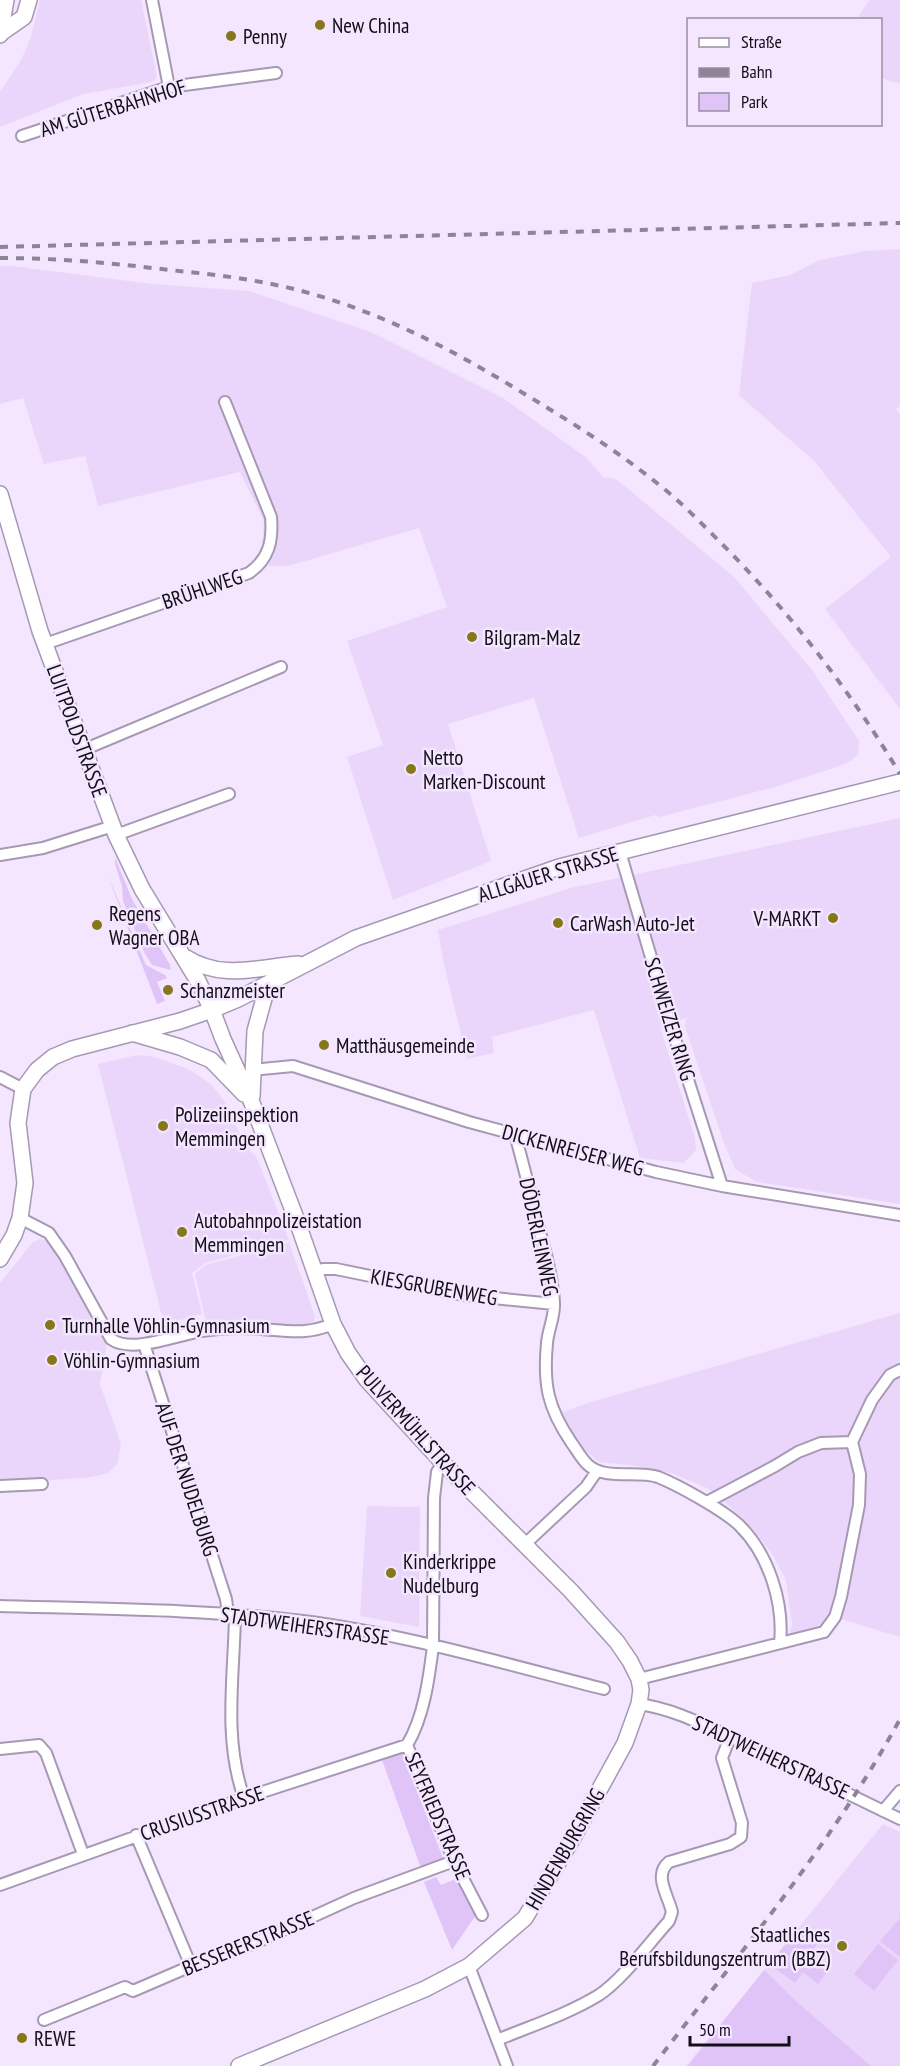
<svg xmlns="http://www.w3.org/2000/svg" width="900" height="2066" font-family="'PT Sans Narrow',sans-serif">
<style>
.built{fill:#ead6fa}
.green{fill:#e0c4f7}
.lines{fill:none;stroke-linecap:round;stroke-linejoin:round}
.street-casing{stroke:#a798b3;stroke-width:14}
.secondary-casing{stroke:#a798b3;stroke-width:18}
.street{stroke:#fff;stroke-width:10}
.secondary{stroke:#fff;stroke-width:15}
.rail{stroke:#8e8495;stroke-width:4;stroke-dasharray:8 8;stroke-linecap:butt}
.poi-dot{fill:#85771a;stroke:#f3e6fe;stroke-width:2}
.labels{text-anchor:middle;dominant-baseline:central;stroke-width:5;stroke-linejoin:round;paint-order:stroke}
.poi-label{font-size:21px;fill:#130d17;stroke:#f3e6fe;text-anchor:start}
.street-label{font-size:21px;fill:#130d17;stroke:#f3e6fe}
</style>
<rect width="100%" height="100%" fill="#f3e6fe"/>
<path class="built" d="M40,0H141L157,77L152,82L83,94L0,127V92L21,60L30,40Z
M870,0H900V84L881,78L880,20L856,19Z
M900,249V406L896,409L900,414V709L825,609L891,557L814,461L739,395L752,283L790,275L820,260L866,251Z
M0,266H12L152,284L249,291L371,332L503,398L587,458L603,477L616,479L734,577L812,670L859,741L858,754L851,761L837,767L775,787L660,817L655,815L579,838L534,698L448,724L491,861L393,900L347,757L383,745L347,641L447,607L419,528L288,566H269L262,549L264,521L240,472L98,506L85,456L44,464L23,398L0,404Z
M900,818V1204L757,1182L735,1169L724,1143L685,1027L686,1019L689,1017L660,1027L695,1138L696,1150L684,1163L640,1158L594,1010L492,1037L494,1053L467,1059L443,960L438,930L571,888Z
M137,1055L155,1057L188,1069L211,1084L225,1102L245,1145L257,1158L289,1240L205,1263L192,1273L202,1314L164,1324L98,1064Z
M40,1239L49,1241L58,1253L107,1344L100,1384L121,1444L117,1464L108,1473L92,1477L68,1479L0,1483V1283L33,1242Z
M289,1242L315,1316L314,1321L303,1327L206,1322L195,1274L206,1265Z
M900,1313V1637L831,1616L820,1625L789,1637L792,1624L786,1580L771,1552L742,1517L707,1488L671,1473L636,1466L599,1462L581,1447L560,1413L591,1402Z
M367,1506L420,1507L419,1627L360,1616Z
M883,1824L900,1832V2066H686Z"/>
<path class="green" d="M115,857L132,899L170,965L171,970L152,965L144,952L123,901L122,886L115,864Z
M107,874L146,965L165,975L167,978L157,982L165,1001L157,1004Z
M402,1753L443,1858L421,1868L382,1760Z
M436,1877L441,1885L458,1878L476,1915L452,1950L424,1882Z
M900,1918V1957L880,1941Z
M799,1928L817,1944L811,1953L830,1968L818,1984L803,1972L795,1983L769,1964Z
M878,1944L898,1960L874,1991L854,1974Z
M764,1970L797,2002L871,2066H688Z"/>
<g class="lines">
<g class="street-casing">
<path id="street" d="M152,0L169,87
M22,136L169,87L276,73
M45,644L249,573C269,559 273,541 271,517L225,402
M83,750L281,667
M116,835L229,794
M620,852L676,1042L722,1186
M0,855L43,848L113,826
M252,1070L293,1066L469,1122L656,1172L722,1186L900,1215
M0,1077L23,1089
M515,1134C524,1168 533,1202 541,1236C547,1257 553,1280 554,1303C555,1316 548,1330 547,1343C543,1385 548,1408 571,1442C576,1449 581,1458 587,1464C604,1481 637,1470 658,1477C678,1485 725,1511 740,1526C769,1555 784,1603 780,1643
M20,1218L49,1233L65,1256L111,1339C131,1354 177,1335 201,1331C220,1328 241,1327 261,1329C289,1331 306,1335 333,1324
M314,1272L323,1269H336L463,1295L554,1304
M144,1344L226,1599L228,1614
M0,1486L42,1484
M707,1502L775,1466L798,1452L821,1443L852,1442
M524,1545L586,1487L597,1471
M0,1606C101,1609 203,1609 303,1621C405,1634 505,1664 604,1689
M235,1615C234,1677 223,1738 244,1798
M639,1679L824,1632L835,1617L841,1597L859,1505L860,1474L852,1442L872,1400L890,1375L900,1370
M639,1704C673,1709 700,1723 730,1737C787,1763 843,1792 900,1819
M407,1745C424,1717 429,1678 433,1646L434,1498L437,1472L443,1463
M407,1745L454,1861L482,1915
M0,1749L39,1745L46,1753L83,1854
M883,1811L900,1791
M136,1835L191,1966
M0,1885L244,1798L407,1745
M469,1966L507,2066
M44,2020L125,1987L133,1991L191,1966L214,1959L255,1943L354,1898L454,1861
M497,2040C531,2026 568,2014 599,1995C623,1979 649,1943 669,1921L672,1912C668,1895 653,1875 669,1862L730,1844L741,1837L742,1823L722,1758L730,1737"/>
</g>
<g class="secondary-casing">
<path id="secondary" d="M1,33L24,17L29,0
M0,35L6,0
M0,494L40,631L116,835L142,889L198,981L212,1010L223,1039L252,1103L297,1221L333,1324L348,1353L367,1380L443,1463L571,1591L617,1642L630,1661L639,1679L641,1690L639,1704L625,1743L574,1836L525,1918L469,1966L425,1989L239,2066
M185,957C223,981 257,967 298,964
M132,1033L180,1047L211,1060L244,1094
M252,1096L255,1031L268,984
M0,1259L14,1235L20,1218L25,1183L18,1123L23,1089L37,1070L53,1057L72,1049L180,1021L212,1010L238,999L356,938L559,867L900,782"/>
</g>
<use href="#street" class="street"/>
<use href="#secondary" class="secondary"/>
<path class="rail" d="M0,247L900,223
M0,258C57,258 113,263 169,270C211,274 253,279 294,289C374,309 448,347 518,390C568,420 618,451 663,488C683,504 701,523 719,541C789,611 849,689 900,774
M653,2066C739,1954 832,1844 900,1719"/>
</g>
<g class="poi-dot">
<circle cx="320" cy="25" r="6"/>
<circle cx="231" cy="36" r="6"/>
<circle cx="472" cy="637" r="6"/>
<circle cx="411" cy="769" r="6"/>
<circle cx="833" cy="918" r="6"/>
<circle cx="558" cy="923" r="6"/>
<circle cx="97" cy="925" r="6"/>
<circle cx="168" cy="990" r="6"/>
<circle cx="324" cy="1045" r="6"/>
<circle cx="163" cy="1126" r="6"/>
<circle cx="182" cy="1232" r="6"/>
<circle cx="50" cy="1325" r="6"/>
<circle cx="52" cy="1360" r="6"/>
<circle cx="391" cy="1573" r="6"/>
<circle cx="842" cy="1946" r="6"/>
<circle cx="22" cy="2038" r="6"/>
</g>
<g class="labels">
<g class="poi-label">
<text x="332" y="25">New China</text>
<text x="243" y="36">Penny</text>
<text x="484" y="637">Bilgram-Malz</text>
<text x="423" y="757">Netto<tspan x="423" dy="24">Marken-Discount</tspan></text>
<text x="109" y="913">Regens<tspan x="109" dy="24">Wagner OBA</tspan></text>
<text x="821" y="918" text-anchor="end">V-MARKT</text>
<text x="570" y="923">CarWash Auto-Jet</text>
<text x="180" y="990">Schanzmeister</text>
<text x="336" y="1045">Matthäusgemeinde</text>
<text x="175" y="1114">Polizeiinspektion<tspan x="175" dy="24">Memmingen</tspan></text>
<text x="194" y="1220">Autobahnpolizeistation<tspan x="194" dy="24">Memmingen</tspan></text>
<text x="62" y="1325">Turnhalle Vöhlin-Gymnasium</text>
<text x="64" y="1360">Vöhlin-Gymnasium</text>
<text x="403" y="1561">Kinderkrippe<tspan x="403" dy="24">Nudelburg</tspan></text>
<text x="830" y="1934" text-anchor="end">Staatliches<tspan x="830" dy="24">Berufsbildungszentrum (BBZ)</tspan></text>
<text x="34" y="2038">REWE</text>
</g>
<g class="street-label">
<text transform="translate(113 108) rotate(-17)">AM GÜTERBAHNHOF</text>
<text transform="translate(202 589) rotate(-19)">BRÜHLWEG</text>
<text transform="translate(77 731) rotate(70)">LUITPOLDSTRASSE</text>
<text transform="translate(548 874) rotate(-17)">ALLGÄUER STRASSE</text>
<text transform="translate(670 1019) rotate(73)">SCHWEIZER RING</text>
<text transform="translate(573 1150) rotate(15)">DICKENREISER WEG</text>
<text transform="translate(539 1237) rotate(78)">DÖDERLEINWEG</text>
<text transform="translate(434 1287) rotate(10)">KIESGRUBENWEG</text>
<text transform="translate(416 1430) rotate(48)">PULVERMÜHLSTRASSE</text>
<text transform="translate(187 1479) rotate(72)">AUF DER NUDELBURG</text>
<text transform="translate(305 1626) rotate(8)">STADTWEIHERSTRASSE</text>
<text transform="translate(771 1757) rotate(25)">STADTWEIHERSTRASSE</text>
<text transform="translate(202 1813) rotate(-19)">CRUSIUSSTRASSE</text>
<text transform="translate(438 1816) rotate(67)">SEYFRIEDSTRASSE</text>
<text transform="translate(565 1849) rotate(-60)">HINDENBURGRING</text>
<text transform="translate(248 1943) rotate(-22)">BESSERERSTRASSE</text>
</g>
</g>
<rect x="687" y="18" width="195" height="108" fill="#f3e6fe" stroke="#998fa2" stroke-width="1.5"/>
<rect x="699" y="38" width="30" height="9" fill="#ffffff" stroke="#998fa2" stroke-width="1.5"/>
<text x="741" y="48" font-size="18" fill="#130d17">Straße</text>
<rect x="699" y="68" width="30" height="9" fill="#8e8495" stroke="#998fa2" stroke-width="1.5"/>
<text x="741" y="78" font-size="18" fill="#130d17">Bahn</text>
<rect x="699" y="93" width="30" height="18" fill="#e0c4f7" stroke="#998fa2" stroke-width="1.5"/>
<text x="741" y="108" font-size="18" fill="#130d17">Park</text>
<path d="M690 2036v9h99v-9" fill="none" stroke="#130d17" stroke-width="3"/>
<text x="699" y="2036" font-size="18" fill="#130d17" stroke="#f3e6fe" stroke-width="4.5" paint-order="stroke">50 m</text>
</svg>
